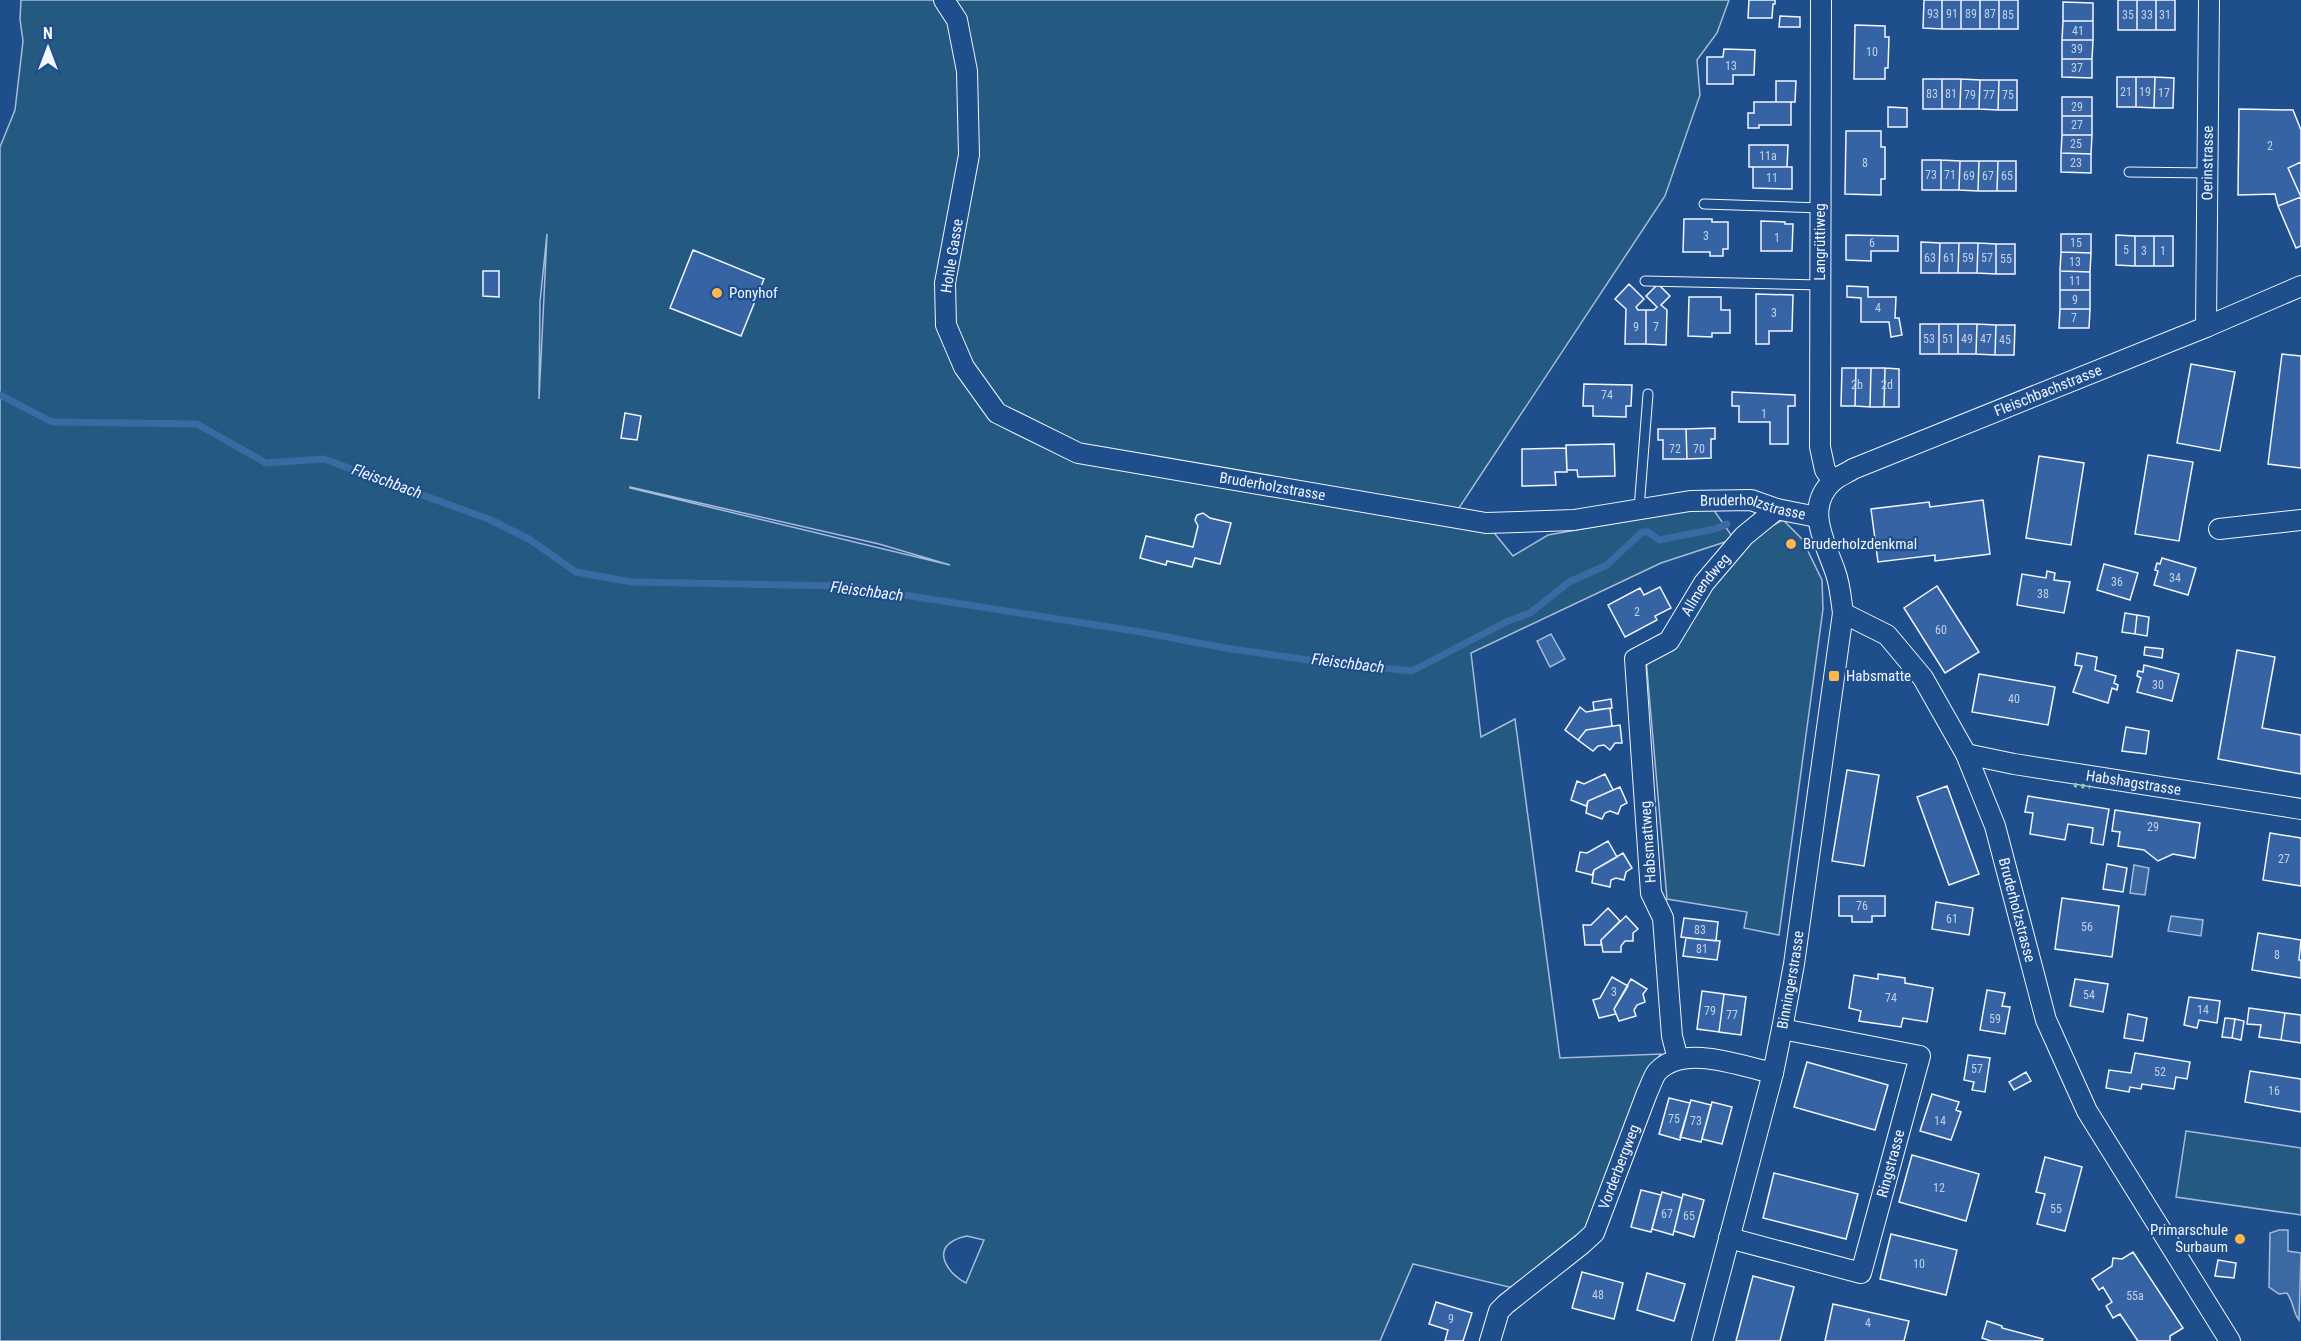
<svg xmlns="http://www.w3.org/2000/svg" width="2301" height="1341" font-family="'Roboto Condensed',sans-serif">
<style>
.green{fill:#245a82;stroke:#a8bbd7;stroke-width:1.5;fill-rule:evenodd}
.water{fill:#3b69a3;stroke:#a8bbd7;stroke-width:1.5}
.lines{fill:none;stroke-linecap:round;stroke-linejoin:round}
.stream{stroke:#3b69a3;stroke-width:7}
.building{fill:#3563a3;stroke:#f2f6ff;stroke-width:1.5}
.lane-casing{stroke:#f2f6ff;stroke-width:11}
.street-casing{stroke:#f2f6ff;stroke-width:22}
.lane{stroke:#1f4e8c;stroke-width:9}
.street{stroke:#1f4e8c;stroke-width:20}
.hedge{stroke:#97c8a6;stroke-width:4.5;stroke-dasharray:3 4.5;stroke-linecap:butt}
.poi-dot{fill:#ffb74d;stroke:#1f4e8c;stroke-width:2}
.labels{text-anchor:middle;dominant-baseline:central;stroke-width:4.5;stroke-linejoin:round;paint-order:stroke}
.number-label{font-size:12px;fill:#c3d1e8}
.street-label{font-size:15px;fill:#f2f6ff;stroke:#1f4e8c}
.poi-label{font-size:15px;fill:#f2f6ff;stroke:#1f4e8c;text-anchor:start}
.water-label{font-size:16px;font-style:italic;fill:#f2f6ff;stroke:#1f4e8c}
</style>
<rect width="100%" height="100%" fill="#1f4e8c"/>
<path class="green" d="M21,0H1729L1717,33L1697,60L1700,95L1665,196L1453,517L1486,523L1513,556L1548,535L1711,506L1734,539L1661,563L1471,653L1481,737L1515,719L1560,1058L1661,1054L1639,1088L1601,1199L1582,1234L1513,1288L1413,1264L1380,1341H0V147L15,110L23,41L20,19ZM547,234L539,399L540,302ZM630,487L879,544L950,565L630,488ZM967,1236L984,1240L966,1283C951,1276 932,1253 953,1241C957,1238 963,1237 967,1236Z
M1783,520L1802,539L1822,580L1823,609L1779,935L1744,928L1747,912L1667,899L1646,658L1749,538Z
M2186,1131L2301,1148V1215L2176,1197Z"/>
<path class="water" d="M1551,634L1565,659L1550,667L1537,641Z
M2134,865L2149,868L2145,895L2130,893Z
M2171,916L2203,920L2201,936L2168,931Z
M2279,1230H2288V1251L2301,1253L2299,1320C2293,1313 2294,1303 2287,1293L2279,1294L2269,1287L2270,1233Z"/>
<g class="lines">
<path class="stream" d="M0,395L52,422L197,424L266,463L324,459L491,520L529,539L576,572L632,582L846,586L1141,632L1225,648L1315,661L1412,671L1508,621L1530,613L1569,582L1607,565L1642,532H1648L1659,540L1715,529L1727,524"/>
</g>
<path class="building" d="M1749,0H1775V4H1773L1772,18H1748Z
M1924,0H1942V29L1923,28Z
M1942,0H1961V29H1942Z
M1961,0H1980V29H1961Z
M1980,0H1999V29H1980Z
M1999,0H2018V29H1999Z
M2118,0H2137V30H2118Z
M2137,0H2156V30H2137Z
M2156,0H2175V30H2156Z
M2063,2L2093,3V21H2063Z
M1780,16L1800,17V27H1779Z
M2063,21H2093V40H2062Z
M1855,25L1885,26V37H1889L1888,68H1885V79H1854Z
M2062,40H2093L2092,59H2062Z
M1724,49L1755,50L1754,75H1733V84H1707V57H1723Z
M2062,59H2092V78L2062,77Z
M2117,77H2136V107H2117Z
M2136,77H2155L2154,108L2136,107Z
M2155,77L2174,78L2173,108H2154Z
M1923,79H1942V109H1923Z
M1942,79H1961L1960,109H1942Z
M1961,79L1980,80L1979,109H1960Z
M1980,80H1999L1998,110L1979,109Z
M1999,80H2017V110H1998Z
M1776,81H1796L1795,102H1776Z
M2062,97H2092V116H2062Z
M1754,102H1791V125H1759V128H1748V113H1754Z
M1888,107L1907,108V127H1888Z
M2239,109L2293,110L2301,130V162L2288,168L2301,197L2278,206L2275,194L2238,195Z
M2062,116H2092V135H2062Z
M1846,131H1881V147H1885V179H1881V195L1845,194Z
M2062,135H2092L2091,154L2061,153Z
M1749,145H1788L1787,167H1749Z
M2061,153L2091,154V173L2061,172Z
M1922,160H1941V190H1922Z
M1941,160L1960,161L1959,190H1941Z
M1960,161H1979L1978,191L1959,190Z
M1979,161H1998L1997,191H1978Z
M1998,161H2016V191H1997Z
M2301,162V246L2296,248L2278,206L2301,197L2288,168Z
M1753,167H1792V189L1753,188Z
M1684,219H1712V222H1728V249H1723V256H1710V252H1683Z
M1761,221L1785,222V224H1793L1792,251H1761Z
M2061,234H2091V253L2061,252Z
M1846,235L1898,236V251H1871V261L1846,260Z
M2116,235L2135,236V266L2116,265Z
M2135,236H2154V266H2135Z
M2154,236H2173V266H2154Z
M1921,242L1940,243L1939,273H1921Z
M1940,243H1959L1958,273H1939Z
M1959,243H1978L1977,273H1958Z
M1978,243L1996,244V274L1977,273Z
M1996,244H2015V274H1996Z
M693,250L764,279L741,336L670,308Z
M2061,252L2091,253L2090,272L2060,271Z
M483,271H499V297L483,296Z
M2060,271L2090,272V290H2060Z
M1629,284L1644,299L1636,307L1638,310H1646V344H1625L1626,309L1615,299Z
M1658,284L1670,296L1661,305L1667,310L1666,345L1646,344V310H1654L1657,307L1646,296Z
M1847,286L1868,287V297H1896L1895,318H1899L1902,335L1891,337L1889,322H1861V298L1847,297Z
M2060,290H2090V309H2060Z
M1756,294L1793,295L1792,331H1769V344H1756Z
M1689,297H1721V310H1730V333H1712V337L1688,336Z
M2060,309H2090L2089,328H2059Z
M1920,324H1939V354H1920Z
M1939,324H1958V354H1939Z
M1958,324H1977L1976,354H1958Z
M1977,324L1996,325L1995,355L1976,354Z
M1996,325H2015L2014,355H1995Z
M2282,354L2301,356V468L2268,464Z
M2191,364L2235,372L2220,451L2177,443Z
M1842,368H1856L1855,406H1841Z
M1856,368H1871L1870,407L1855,406Z
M1871,368H1885L1884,407H1870Z
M1885,368L1899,369V407H1884Z
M1584,384L1632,385L1631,406H1626V417L1593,416V406H1583Z
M1732,392L1795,395V406H1788V444H1770V422H1739V406H1732Z
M625,413L641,416L637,440L621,438Z
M1715,428V439H1711V458L1687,459L1686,429Z
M1658,429H1686L1687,459H1663V440H1658Z
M1614,444L1615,476L1578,477L1577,470H1567L1566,445Z
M1566,448L1567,472H1555L1556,485L1522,486V449Z
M2148,455L2193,462L2179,541L2135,534Z
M2039,456L2084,463L2071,545L2026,538Z
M1983,500L1990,554L1935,561V555L1878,562L1871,509L1929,502L1930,507Z
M1203,513L1210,518L1231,523L1220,564L1195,558L1192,567L1167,561L1166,565L1140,558L1146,536L1193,547L1198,526L1195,520L1197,515Z
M2162,558L2196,568L2188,595L2154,585L2158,571L2155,570L2157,563L2160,564Z
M2104,564L2138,573L2130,600L2097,590Z
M2047,571L2055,573L2054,580L2070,582L2064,613L2017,605L2022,574L2046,578Z
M1937,586L1979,652L1945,673L1904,608Z
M1660,587L1671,608L1655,616L1657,620L1625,637L1608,605L1640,588L1644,595Z
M2125,613L2137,615L2135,634L2122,632Z
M2137,615L2149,617L2147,636L2135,634Z
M2145,647L2163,649L2162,658L2144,655Z
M2237,650L2275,657L2262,728L2301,735V774L2218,759Z
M2077,653L2097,657L2095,670L2116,676L2114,683L2118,685L2117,690L2112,688L2108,703L2073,692L2082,666L2075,665Z
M2144,665L2179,674L2172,701L2137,692L2141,678L2137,676L2138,671L2143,672Z
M1979,674L2055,687L2048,725L1972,712Z
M1611,699L1612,708L1594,710L1593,702Z
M1580,707L1586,712L1610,708L1612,726L1586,730L1578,740L1565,730Z
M1620,725L1622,743H1615L1610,750L1604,745L1598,746L1593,751L1578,740L1586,730Z
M2126,727L2149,731L2146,754L2122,751Z
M1847,770L1879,775L1864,866L1832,861Z
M1605,774L1613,790L1588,801L1586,806L1571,800L1577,781L1584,784Z
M1947,786L1979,874L1949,885L1917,797Z
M1620,787L1627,803L1621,806L1618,814L1610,811L1605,813L1602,819L1586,813L1588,801Z
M2028,796L2109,809L2103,845L2091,843L2093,828L2068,824L2065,840L2030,834L2033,813L2025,812Z
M2115,810L2200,823L2195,858L2173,854L2158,861L2144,850L2118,846L2120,832L2112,831Z
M2270,833L2301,838V886L2263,880Z
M1608,841L1617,857L1594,870L1592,875L1576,871L1580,852L1587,853Z
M1623,853L1632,868L1626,872L1624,880L1616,878L1611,880L1610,887L1592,883L1594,870Z
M2107,864L2127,868L2123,892L2103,889Z
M1839,896H1885V916H1872V922H1852V916H1839Z
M2062,898L2119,906L2112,957L2055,949Z
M1936,902L1973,908L1969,935L1932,929Z
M1608,908L1620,921L1601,940V945H1585L1583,925H1591Z
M1626,916L1638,929L1633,933V941H1625L1621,946V952H1603L1601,940Z
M1684,918L1718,922L1716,941L1681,937Z
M2258,933L2301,940L2299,960H2301V978L2252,970Z
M1686,938L1720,941L1717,960L1683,956Z
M1878,974L1905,978V983L1933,988L1927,1022L1903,1018L1901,1027L1859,1021L1861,1011L1849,1008L1854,975L1878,979Z
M1612,977L1628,986L1614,1009L1616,1014L1599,1018L1593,1000L1600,998Z
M1631,979L1647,989L1643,994L1645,1002L1637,1005L1634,1010L1636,1016L1619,1021L1614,1009Z
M2075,979L2108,984L2103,1012L2070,1006Z
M1987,990L2005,993L2002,1006L2010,1007L2005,1034L1980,1030Z
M1702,991L1724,994L1719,1032L1697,1029Z
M1724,994L1746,997L1741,1035L1719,1032Z
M2189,997L2220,1001L2217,1023L2199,1020L2197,1028L2184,1025Z
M2249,1008L2285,1013L2281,1040L2259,1037L2261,1025L2247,1024Z
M2285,1013L2301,1015V1043L2281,1040Z
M2128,1014L2147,1018L2143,1041L2124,1038Z
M2225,1018L2235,1019L2232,1038L2222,1037Z
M2235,1019L2244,1021L2241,1040L2232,1038Z
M2135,1053L2190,1062L2187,1079L2176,1077L2174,1089L2142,1084L2141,1089L2130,1087L2129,1092L2106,1088L2109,1070L2131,1073Z
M1968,1055L1990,1058L1985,1092L1972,1090L1974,1082L1964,1080Z
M1807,1062L1888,1085L1875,1130L1794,1107Z
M2250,1071L2301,1079V1112L2245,1102Z
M2026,1072L2031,1081L2014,1090L2009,1082Z
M1932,1094L1959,1102L1956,1110L1961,1112L1951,1140L1920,1131Z
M1669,1098L1690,1103L1680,1140L1659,1134Z
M1691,1100L1711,1105L1701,1142L1680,1137Z
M1712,1102L1732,1107L1722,1144L1702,1139Z
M1912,1155L1979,1174L1966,1221L1899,1202Z
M2045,1157L2082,1167L2065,1231L2037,1224L2045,1194L2036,1192Z
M1774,1173L1858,1194L1846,1239L1763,1218Z
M1641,1190L1661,1195L1651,1232L1631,1227Z
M1662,1192L1682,1198L1673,1235L1652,1229Z
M1683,1194L1704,1200L1694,1237L1674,1231Z
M1891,1234L1957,1250L1946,1295L1880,1279Z
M2133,1252L2183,1328L2170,1336V1341H2138L2120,1314L2113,1318L2106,1306L2112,1302L2103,1287L2099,1290L2092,1279L2112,1266L2113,1258L2122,1259Z
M2218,1260L2236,1263L2234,1278L2215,1276Z
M1582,1272L1623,1283L1614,1319L1572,1308Z
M1647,1273L1685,1284L1674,1321L1637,1310Z
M1753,1276L1794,1287L1780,1341H1736Z
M1436,1302L1472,1313L1463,1341H1445L1448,1330L1429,1324Z
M1833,1304L1909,1321L1904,1341H1825Z
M1987,1321L2002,1326V1328L2043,1339L2042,1341H1991L1982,1338Z"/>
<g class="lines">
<g class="lane-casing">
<path id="lane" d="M2129,172L2208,173
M1704,204L1820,208
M1645,281L1820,285
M1639,509L1648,394"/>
</g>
<g class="street-casing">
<g id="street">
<path id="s1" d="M944,0L957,20L967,71L969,155L945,283L946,325L964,367L997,413L1078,453L1486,523L1574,520L1690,501L1751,500L1777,509L1817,517"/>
<path d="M1821,0L1820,447L1825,470L1833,481"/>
<path id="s2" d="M2206,327L2209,0"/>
<path d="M2219,529L2301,520"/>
<path id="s3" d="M1843,613L1887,635L1923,678L1966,754L1995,826L2046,1020L2087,1111L2230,1341"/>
<path id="s4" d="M1966,754L2014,764L2301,809"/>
<path id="s5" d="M1678,1059L1672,1036L1663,918L1651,893L1635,659L1669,641L1704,583L1744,536L1777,509"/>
<path id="s6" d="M1729,1238L1861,1273L1920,1056L1782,1029"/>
<path id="s7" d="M1490,1341L1499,1311L1506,1304L1582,1244L1594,1233L1647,1093C1650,1087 1653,1077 1657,1072C1683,1043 1741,1066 1773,1073"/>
<path id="s8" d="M1702,1341L1773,1073L1782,1029L1794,964L1843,613C1841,599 1840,584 1835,571C1825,542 1804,507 1833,481C1839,476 1847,473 1853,469L2206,327L2301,286"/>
</g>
</g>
<use href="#lane" class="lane"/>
<use href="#street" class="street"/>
<path class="hedge" d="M2074,785L2090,787"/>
</g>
<g class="poi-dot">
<circle cx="717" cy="293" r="6"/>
<circle cx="1791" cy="544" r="6"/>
<rect x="1828" y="670" width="12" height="12" rx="3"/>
<circle cx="2240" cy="1239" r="6"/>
</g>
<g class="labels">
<g class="number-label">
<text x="1933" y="14">93</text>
<text x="1952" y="14">91</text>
<text x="1971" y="14">89</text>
<text x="1990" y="14">87</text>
<text x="2008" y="15">85</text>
<text x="2128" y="15">35</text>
<text x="2147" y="15">33</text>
<text x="2165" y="15">31</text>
<text x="2078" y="31">41</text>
<text x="2077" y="49">39</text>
<text x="1872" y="52">10</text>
<text x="1731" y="66">13</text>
<text x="2077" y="68">37</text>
<text x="2126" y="92">21</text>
<text x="2145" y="92">19</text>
<text x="2164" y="93">17</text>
<text x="1932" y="94">83</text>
<text x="1951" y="94">81</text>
<text x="1970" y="95">79</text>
<text x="1989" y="95">77</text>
<text x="2008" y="95">75</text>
<text x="2077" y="107">29</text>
<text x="2077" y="125">27</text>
<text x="2076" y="144">25</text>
<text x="2270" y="146">2</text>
<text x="1768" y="156">11a</text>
<text x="1865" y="163">8</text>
<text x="2076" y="163">23</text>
<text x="1931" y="175">73</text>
<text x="1950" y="175">71</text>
<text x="1969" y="176">69</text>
<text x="1988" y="176">67</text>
<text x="2007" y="176">65</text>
<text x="1772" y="178">11</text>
<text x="1706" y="236">3</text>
<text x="1777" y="238">1</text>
<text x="1872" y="243">6</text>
<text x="2076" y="243">15</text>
<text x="2126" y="250">5</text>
<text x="2144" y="251">3</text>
<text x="2163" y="251">1</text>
<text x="1930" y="258">63</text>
<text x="1949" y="258">61</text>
<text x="1968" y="258">59</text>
<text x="1987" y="258">57</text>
<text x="2006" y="259">55</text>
<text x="2075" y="262">13</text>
<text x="2075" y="281">11</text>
<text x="2075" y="300">9</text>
<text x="1878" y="308">4</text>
<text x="1774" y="313">3</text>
<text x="2074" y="318">7</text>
<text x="1636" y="327">9</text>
<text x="1656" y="327">7</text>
<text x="1929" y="339">53</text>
<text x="1948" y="339">51</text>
<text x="1967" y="339">49</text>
<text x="1986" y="339">47</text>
<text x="2005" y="340">45</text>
<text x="1857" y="385">2b</text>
<text x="1887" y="385">2d</text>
<text x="1607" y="395">74</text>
<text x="1764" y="414">1</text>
<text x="1675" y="449">72</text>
<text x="1699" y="449">70</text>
<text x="2175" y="578">34</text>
<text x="2117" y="582">36</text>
<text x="2043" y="594">38</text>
<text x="1637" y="612">2</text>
<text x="1941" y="630">60</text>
<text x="2158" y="685">30</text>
<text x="2014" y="699">40</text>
<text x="2153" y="827">29</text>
<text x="2284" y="859">27</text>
<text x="1862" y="906">76</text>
<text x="1952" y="919">61</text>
<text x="2087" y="927">56</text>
<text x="1700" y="930">83</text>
<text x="1702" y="949">81</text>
<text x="2277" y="955">8</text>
<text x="1614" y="992">3</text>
<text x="2089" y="995">54</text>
<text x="1891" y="998">74</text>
<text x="2203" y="1010">14</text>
<text x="1710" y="1011">79</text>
<text x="1732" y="1015">77</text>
<text x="1995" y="1019">59</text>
<text x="1977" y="1069">57</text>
<text x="2160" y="1072">52</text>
<text x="2274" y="1091">16</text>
<text x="1674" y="1119">75</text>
<text x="1696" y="1121">73</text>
<text x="1940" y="1121">14</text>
<text x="1939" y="1188">12</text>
<text x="2056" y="1209">55</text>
<text x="1667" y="1214">67</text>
<text x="1689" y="1216">65</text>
<text x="1919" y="1264">10</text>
<text x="1598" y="1295">48</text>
<text x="2135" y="1296">55a</text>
<text x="1451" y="1319">9</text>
<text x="1868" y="1323">4</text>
</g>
<g class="street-label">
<text stroke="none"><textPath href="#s2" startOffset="164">Oerinstrasse</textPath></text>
<text transform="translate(1820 242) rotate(-90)">Langrüttiweg</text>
<text transform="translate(952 256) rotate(-81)">Hohle Gasse</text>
<text stroke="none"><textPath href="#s8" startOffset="1116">Fleischbachstrasse</textPath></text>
<text stroke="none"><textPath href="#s1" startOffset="722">Bruderholzstrasse</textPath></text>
<text stroke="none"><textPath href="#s1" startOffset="1208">Bruderholzstrasse</textPath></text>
<text stroke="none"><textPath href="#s5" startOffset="510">Allmendweg</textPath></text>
<text stroke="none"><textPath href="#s4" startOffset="170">Habshagstrasse</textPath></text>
<text transform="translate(1648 842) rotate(-94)">Habsmattweg</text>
<text stroke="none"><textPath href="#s3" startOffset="357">Bruderholzstrasse</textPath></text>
<text stroke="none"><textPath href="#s8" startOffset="372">Binningerstrasse</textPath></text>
<text stroke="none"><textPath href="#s6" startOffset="250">Ringstrasse</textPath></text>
<text stroke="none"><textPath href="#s7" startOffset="225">Vorderbergweg</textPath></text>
</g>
<g class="poi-label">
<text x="729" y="293">Ponyhof</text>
<text x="1803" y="544">Bruderholzdenkmal</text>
<text x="1846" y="676">Habsmatte</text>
<text x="2228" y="1230" text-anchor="end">Primarschule<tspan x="2228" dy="17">Surbaum</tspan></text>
</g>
<g class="water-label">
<text transform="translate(387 481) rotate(20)">Fleischbach</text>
<text transform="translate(867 591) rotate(7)">Fleischbach</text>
<text transform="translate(1348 663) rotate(7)">Fleischbach</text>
</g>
</g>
<g transform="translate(48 48)" stroke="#1f4e8c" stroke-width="4.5" paint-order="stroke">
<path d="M0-4.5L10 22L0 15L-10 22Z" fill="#f2f6ff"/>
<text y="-9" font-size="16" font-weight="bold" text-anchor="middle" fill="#f2f6ff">N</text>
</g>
</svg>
